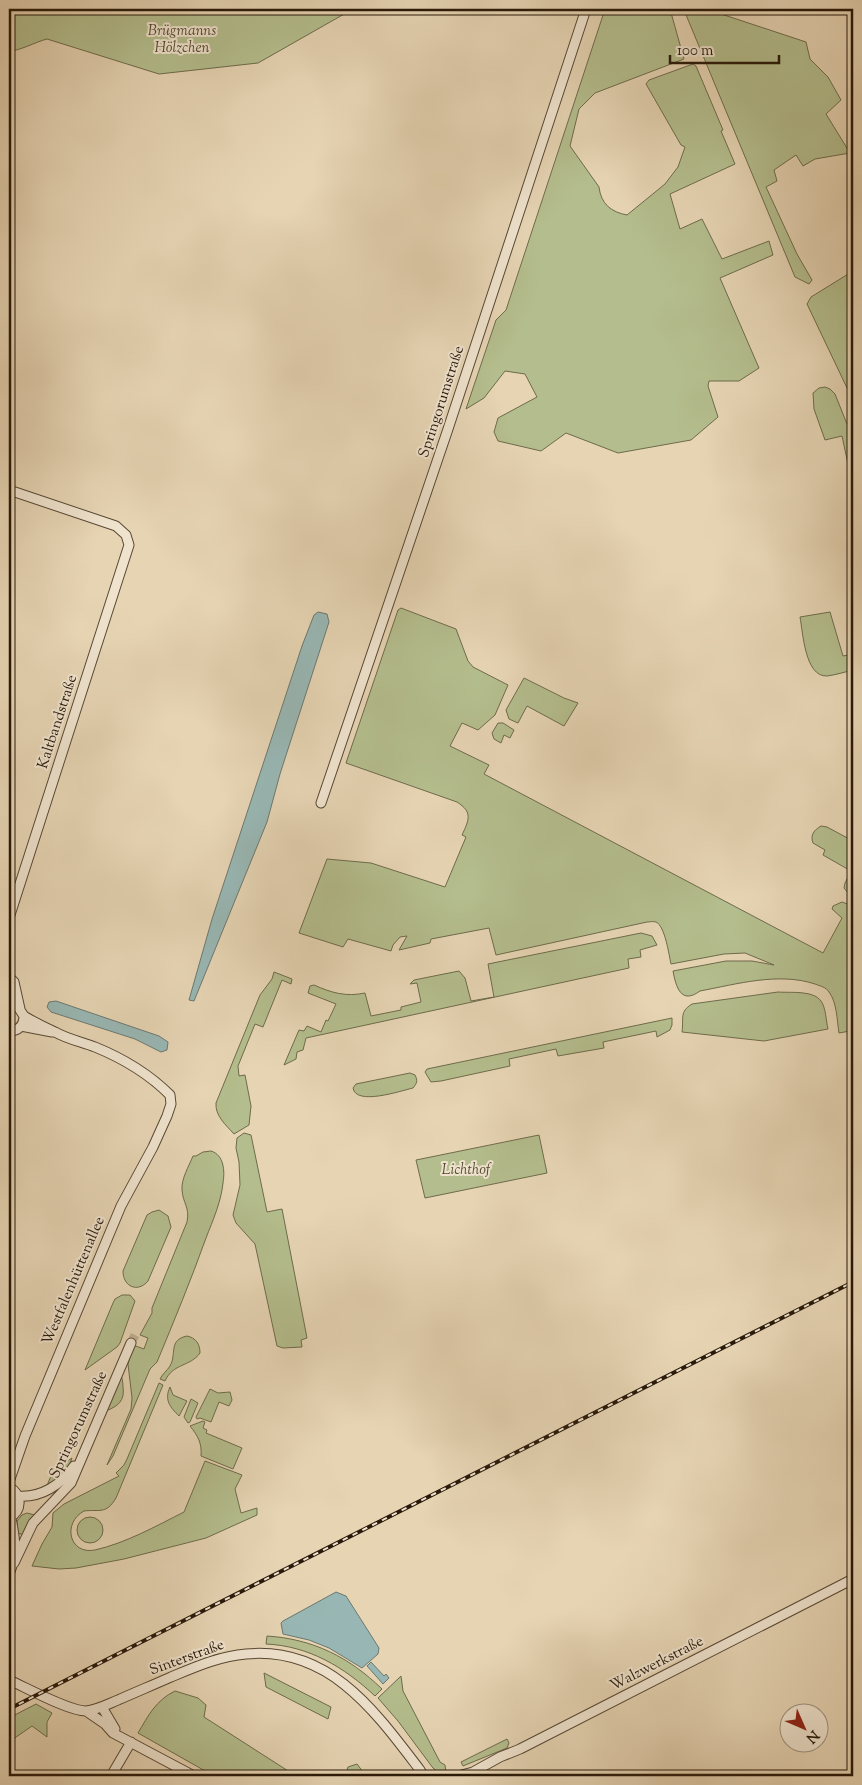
<svg xmlns="http://www.w3.org/2000/svg" width="862" height="1785" font-family="'Sorts Mill Goudy',serif">
<style>
.green{fill:#b4bd8d;stroke:#6e6b4b}
.water{fill:#98b7b4;stroke:#6c7870}
.lines{fill:none;stroke-linecap:round;stroke-linejoin:round}
.stream{stroke:#6c7870;stroke-width:2}
.minor-tunnel{stroke:#c0af91;stroke-width:9;stroke-dasharray:9 4.5;stroke-linecap:butt}
.minor-casing{stroke:#584834;stroke-width:11}
.minor{stroke:#efe3ce;stroke-width:9}
.rail-casing{stroke:#291909;stroke-width:4}
.rail{stroke:#efe3ce;stroke-width:2;stroke-dasharray:5.5;stroke-linecap:butt}
.labels{text-anchor:middle;dominant-baseline:central;stroke-width:4;stroke-linejoin:round;paint-order:stroke}
.park-label{font-size:15px;font-style:italic;fill:#534a31;stroke:#efe3ce}
.street-label{font-size:15px;fill:#291909;stroke:#efe3ce}
</style>
<rect width="100%" height="100%" fill="#e6d4b3"/>
<filter id="stains"><feTurbulence type="fractalNoise" baseFrequency=".004" numOctaves="4"/><feColorMatrix values="0 0 0 0 .2 0 0 0 0 .09 0 0 0 0 .02 0 0 0 .5 -.17"/></filter>
<radialGradient id="worn" r=".72"><stop offset=".6" stop-color="#630" stop-opacity="0"/><stop offset="1" stop-color="#630" stop-opacity=".3"/></radialGradient>
<path class="green" d="M9,9H353L258,63L159,74L47,39C35,42 20,51 9,51Z
M605,9H670L684,59L595,93L579,109L570,146L599,187C601,204 611,212 627,215L665,184L678,167L685,147L681,145L646,84L649,80L693,64L696,66L723,130L721,131L735,164L670,194L680,229L702,219L722,259L769,241L773,255L720,278L759,368L739,381H709L708,386L718,417L691,440L618,453L566,433L541,451L498,441L494,432L498,418L537,397L525,374L505,371L484,398L466,409L496,320L506,310Z
M685,9H706L806,42L810,59L828,77L841,100L826,114L850,153L815,159L803,166L796,155L774,170L777,181L766,187L797,254L812,280L809,284L795,277L684,10Z
M853,271V388L848,390L807,304L811,297Z
M825,387L830,389L835,394L853,439V483H852L842,436L825,440L814,409L813,393L819,388Z
M401,608L456,629L468,661L473,667L508,685L495,715L478,730L462,723L450,746L489,765L484,774L823,953L842,918L832,909L833,906L842,902L853,906V1017L849,1018L850,1031L839,1033C837,1021 837,1002 829,992C826,987 820,986 815,984C779,972 737,984 700,991C681,1005 676,987 673,971L726,961H752L774,965L745,953L724,954L671,964C669,955 665,926 656,922C653,921 650,922 647,922L496,955L489,928L431,939L430,943L399,950L407,936L400,937L393,945L391,951L348,939L343,947L299,933L327,859L371,863L445,887L466,837L462,835C469,820 473,812 457,802L346,763L398,610Z
M830,612L843,656L853,654V670C845,672 835,675 827,676C805,677 803,633 800,617Z
M524,678L564,698L578,703L564,726L527,706L518,723L509,719L506,710Z
M498,723H503L514,730L510,738L504,735L501,743L494,739L492,733Z
M821,826L827,827L853,841V895L849,894L844,888L845,883L851,871L823,855L825,850L813,843C810,835 814,830 821,826Z
M641,933L652,936L657,945L640,950L641,957L628,959L629,968L306,1038L303,1050L297,1052L296,1059L284,1065L299,1030L304,1031L307,1026L321,1032L326,1020L328,1021L336,1004L308,993L310,986L314,985C332,993 346,997 365,993L371,1016L401,1010V1007L421,1002L417,983L410,984L414,980L459,971L465,978L471,1001L494,997L488,964Z
M274,972L292,979L291,984L282,980L263,1027L255,1024L238,1066L239,1076L245,1075L251,1106L249,1125L234,1134C226,1125 215,1116 216,1103L260,995L272,979Z
M778,992C790,993 813,990 821,1001C826,1008 826,1021 828,1029L764,1041L682,1032C684,1018 679,1012 692,1004Z
M672,1018V1025L670,1030L657,1037L656,1031L603,1042L604,1048L558,1056L556,1049L509,1059L510,1066L441,1081L431,1082L425,1072L427,1069Z
M410,1073L415,1075C418,1081 417,1083 413,1088C400,1091 356,1106 353,1088L356,1084Z
M244,1133L251,1135L267,1212L282,1209L307,1338L301,1340L302,1347L283,1348L277,1346L255,1244L236,1223L233,1215L240,1185L239,1162L236,1148L237,1138Z
M539,1135L547,1173L425,1198L416,1160Z
M211,1151C224,1155 225,1171 223,1183C221,1202 213,1220 206,1238C191,1280 174,1321 157,1362L150,1369L113,1456L107,1465L131,1409L132,1398L128,1364L133,1345L144,1349L148,1338L140,1335L152,1313V1308L187,1222C190,1207 183,1204 182,1190C181,1179 189,1166 193,1156H196L203,1152Z
M159,1210L168,1216L171,1227L148,1281C138,1293 123,1287 123,1271L147,1215L152,1212Z
M122,1295H130L135,1301L120,1343L117,1347L85,1370L113,1303L115,1299Z
M187,1336C196,1338 200,1344 200,1353C190,1367 173,1363 165,1381L160,1379C163,1373 167,1371 170,1366C177,1354 168,1340 187,1336Z
M121,1375C122,1378 123,1382 123,1387C125,1401 118,1406 106,1411Z
M159,1383L163,1385L116,1498C106,1515 99,1509 84,1511C62,1523 69,1555 95,1550C126,1543 156,1526 184,1512L205,1461L242,1475L235,1489L241,1513L257,1508V1515L206,1538L124,1559L76,1568L59,1569L32,1566L42,1544L52,1527L53,1513L64,1504L119,1476L116,1473L124,1465L127,1459Z
M170,1387L173,1395L187,1401L179,1416C170,1407 164,1400 170,1387Z
M210,1389L218,1393L230,1392L232,1400L229,1406L219,1402L211,1422L200,1418L197,1419L196,1417Z
M191,1399L198,1403L190,1422L188,1423L184,1417Z
M203,1421L205,1422L203,1428L207,1430L206,1433L242,1448L233,1469L201,1456C202,1443 198,1436 190,1426Z
M72,1458L66,1474L47,1487C50,1472 60,1466 72,1458Z
M27,1513L35,1515L25,1535L17,1533V1521L22,1515Z
M77 1530a13 13 0 1 1 26 0a13 13 0 1 1-26 0Z
M267,1636C313,1639 349,1657 382,1689L375,1696C344,1667 309,1646 266,1644Z
M264,1673L331,1707L328,1719L266,1687Z
M401,1676L403,1691L440,1762L445,1765L446,1772L439,1773L433,1768L398,1721L378,1698Z
M175,1691L198,1698L206,1705L204,1717L296,1776H214L138,1733C148,1716 156,1700 175,1691Z
M36,1704L52,1713L47,1722V1737L32,1726L9,1742V1718Z
M507,1739L509,1743L507,1748L463,1766L461,1762Z
M357,1764L366,1776H345L348,1767Z"/>
<path class="water" d="M318,612L327,614L329,622L280,774L267,822L194,1001L189,1000L212,919L302,646L314,615Z
M56,1001L159,1036L168,1042L167,1050L161,1052L135,1039L51,1012L47,1007L49,1002Z
M336,1592L346,1596L379,1648L378,1654L362,1668L329,1648L309,1640L283,1634L281,1623L283,1621Z
M371,1662L384,1676L386,1674L389,1678L383,1684L367,1666Z"/>
<g class="lines">
<path class="stream" d="M271,13L274,9"/>
<path class="minor-tunnel" d="M131,1343L136,1333"/>
<g class="minor-casing">
<path id="minor" d="M9,490L116,526L126,535L129,545L9,918
M321,803L448,429L586,9
M9,977L14,982L20,1009
M9,991V996
M9,1005L18,1007L24,1016C24,1026 18,1031 9,1031
M21,1026L52,1032
M9,1482L25,1436L121,1206L153,1147L167,1116L171,1104L170,1095C149,1074 122,1058 95,1047C82,1042 67,1039 55,1032C44,1027 34,1022 24,1016
M9,1487C23,1495 22,1511 9,1518
M18,1496C41,1498 61,1485 74,1466
M14,1563L33,1523L71,1483L131,1343
M9,1574C18,1553 15,1539 11,1518
M9,1680C27,1688 69,1711 86,1711C97,1710 108,1704 118,1700C136,1692 153,1685 171,1677C195,1667 220,1656 246,1654C329,1646 375,1711 420,1770L423,1776
M102,1707L115,1729
M86,1711L105,1724L113,1733L194,1776
M111,1776L131,1742
M458,1776L473,1772L500,1757L520,1749L853,1579"/>
</g>
<use href="#minor" class="minor"/>
<g class="rail-casing">
<path id="rail" d="M9,1709L853,1282"/>
</g>
<use href="#rail" class="rail"/>
</g>
<g class="labels">
<g class="park-label">
<text x="182" y="31">Brügmanns<tspan x="182" dy="17">Hölzchen</tspan></text>
<text x="466" y="1170">Lichthof</text>
</g>
<g class="street-label">
<text transform="translate(442 402) rotate(-72)">Springorumstraße</text>
<text transform="translate(58 722) rotate(-72)">Kaltbandstraße</text>
<text transform="translate(74 1281) rotate(-67)">Westfalenhüttenallee</text>
<text transform="translate(79 1425) rotate(-65)">Springorumstraße</text>
<text transform="translate(187 1658) rotate(-20)">Sinterstraße</text>
<text transform="translate(657 1664) rotate(-27)">Walzwerkstraße</text>
</g>
</g>
<rect width="862" height="1785" fill="none" stroke="#e6d4b3" stroke-width="30"/>
<rect x="10" y="10" width="842" height="1765" fill="none" stroke="#291909" stroke-width="2.5"/>
<rect x="15" y="15" width="832" height="1755" fill="none" stroke="#291909"/>
<g transform="translate(804 1728) rotate(135)"><circle r="24" fill="#efe3ce" stroke="#a0927f"/>
<path d="M0-4L9 19L0 12L-9 19Z" fill="#8f2418"/>
<text y="-8" font-size="14" font-weight="bold" text-anchor="middle" fill="#291909">N</text>
</g>
<path d="M670 55v8h109v-8" fill="none" stroke="#291909" stroke-width="2.5"/>
<text x="677" y="55" font-size="15" fill="#291909" stroke="#efe3ce" stroke-width="4" paint-order="stroke">100 m</text>
<rect width="100%" height="100%" filter="url(#stains)"/>
<rect width="100%" height="100%" fill="url(#worn)"/>
</svg>
